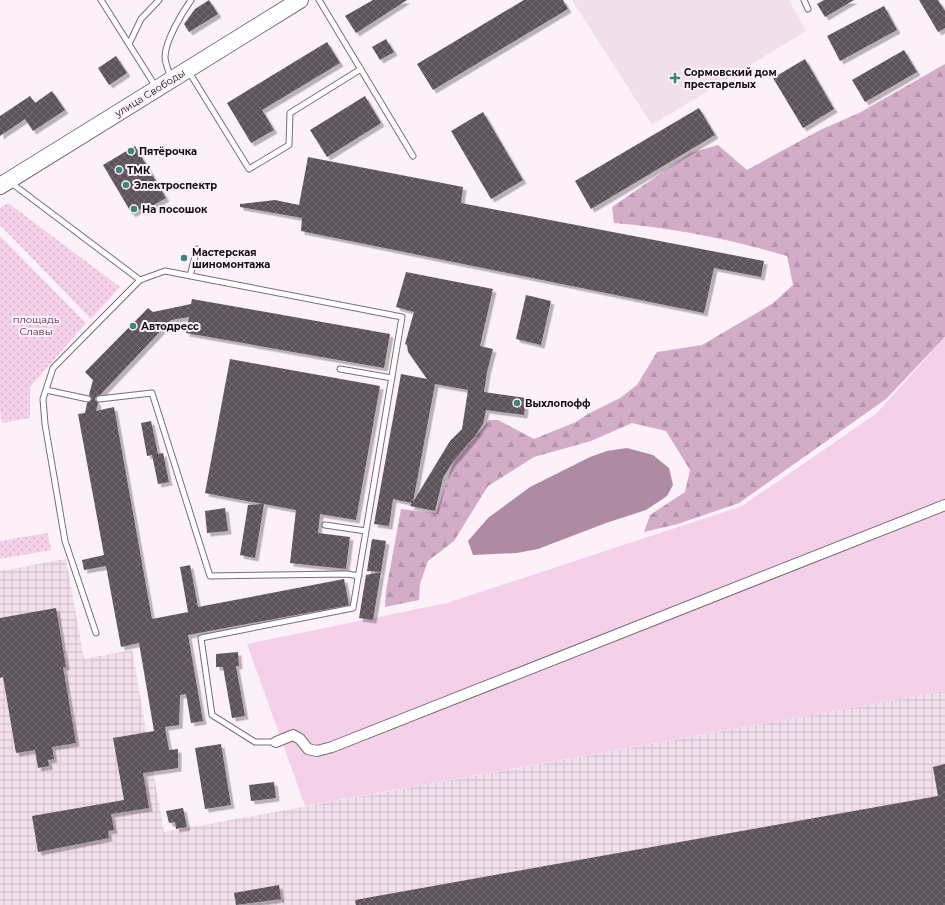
<svg xmlns="http://www.w3.org/2000/svg" width="945" height="905" font-family="Montserrat,sans-serif">
<style>
.built{fill:#f2dfec}
.industrial{fill:url(#industrial-grid)}
.forest{fill:url(#forest-firs)}
.park{fill:url(#park-dots)}
.garden{fill:#f4d0e9}
.water{fill:#ae8aa3}
.building{fill:url(#building-cross-hatch);fill-rule:evenodd;filter:url(#shadow)}
.lines{fill:none;stroke-linecap:round;stroke-linejoin:round}
.service-casing{stroke:#786e74;stroke-width:7}
.minor-casing{stroke:#786e74;stroke-width:12}
.primary-casing{stroke:#786e74;stroke-width:18}
.service{stroke:#fff;stroke-width:5}
.minor{stroke:#fff;stroke-width:10}
.primary{stroke:#fff;stroke-width:16}
.poi-dot{fill:#3d847d;stroke:#fdf1f9;stroke-width:1.5}
.labels{text-anchor:middle;dominant-baseline:central;stroke-width:4;stroke-linejoin:round;paint-order:stroke}
.poi-label{font-size:10px;font-weight:bold;fill:#130f11;stroke:#fdf1f9;text-anchor:start}
.street-label{font-size:10px;fill:#130f11;stroke:#fdf1f9}
.park-label{font-size:10px;fill:#55264a;stroke:#fdf1f9}
</style>
<defs>
<pattern id="industrial-grid" width="8" height="8" patternUnits="userSpaceOnUse"><rect width="8" height="8" fill="#f2dfec"/><path d="M0 4h8M4 0v8" fill="none" stroke="#cfbec9"/></pattern>
<pattern id="forest-firs" width="22" height="20" patternUnits="userSpaceOnUse"><rect width="22" height="20" fill="#d3adc7"/><path d="M5 1l3.5 6h-7zM16 11l3.5 6h-7z" fill="#b494aa"/></pattern>
<pattern id="park-dots" width="8" height="8" patternUnits="userSpaceOnUse"><rect width="8" height="8" fill="#f4d0e9"/><path d="M2 2h.1M6 6h.1" fill="none" stroke="#d0b1c7" stroke-width="1.8" stroke-linecap="round"/></pattern>
<pattern id="building-cross-hatch" width="8" height="8" patternUnits="userSpaceOnUse"><rect width="8" height="8" fill="#5d535a"/><path d="M0 0l8 8M0 8l8-8" fill="none" stroke="#746c72"/></pattern>
<filter id="shadow"><feDropShadow dx="3.5" dy="3.5" stdDeviation="0" flood-color="#0004"/></filter>
</defs>
<rect width="100%" height="100%" fill="#fdf1f9"/>
<path class="built" d="M572,0H789L806,31L652,125Z"/>
<path class="industrial" d="M66,559L84,659L132,650L164,832L945,691V905H0V571Z"/>
<path class="forest" d="M945,64V337L886,399L739,503L678,524L644,532L650,515L685,492L690,470L666,431L632,423L591,441L534,457L488,486L454,541L428,561L420,584L419,600L385,607L386,591L401,509L436,513L453,463L489,420H498L534,439L576,422L588,414L620,398L637,385L657,352L702,345L772,304L793,285L787,256C730,239 673,228 614,223L612,207L690,153L718,145L747,170L820,130L859,113Z"/>
<path class="park" d="M8,203L120,287L91,319L0,225V208Z
M0,236L86,323L30,387V418L2,423L0,410Z
M48,533L51,550L0,559V541Z"/>
<path class="garden" d="M945,337V691L305,806L247,644L447,603L742,506L877,413Z"/>
<path class="water" d="M627,448L653,455L669,468L673,485L667,496L646,510L606,523L538,549L517,553L473,555L468,541L488,518L530,487L590,457L607,451Z"/>
<path class="building" d="M209,0L218,14L189,32L184,24L195,9Z
M373,0H407L356,33L345,16Z
M524,0H563L568,9L433,90L417,64Z
M824,0H854L825,17L817,4Z
M919,0H938L945,11V28L938,32Z
M884,6L897,30L840,61L827,36Z
M386,39L394,52L380,60L372,47Z
M327,42L340,63L262,110L274,130L251,143L227,103Z
M904,50L917,72L865,102L852,80Z
M116,56L127,73L109,85L98,68Z
M805,59L834,109L803,128L773,78Z
M52,91L65,110L33,131L25,119L0,136V116L30,96L35,103Z
M365,96L381,123L327,157L310,130Z
M699,108L715,135L591,209L575,181Z
M483,112L523,180L491,199L451,131Z
M135,146L166,198L142,212L140,209L132,214L103,165Z
M308,157L463,187L461,203L764,261L761,277L714,268L704,313L301,231L302,218L240,207V204L275,200L299,205Z
M406,272L493,289L480,346L493,349L487,372L484,392L526,398L524,415L486,410L483,424L475,436L452,463L443,478L435,511L410,506L412,503L393,499L389,526L374,524L401,374L427,379L408,352L407,345L405,344L414,312L396,307ZM435,384L468,390L462,429L450,441L413,502Z
M526,295L551,301L541,345L516,339Z
M192,299L390,334L384,368L186,333L189,317L171,320L100,395L96,396L95,400L98,403L96,411L114,407L152,619L188,612L180,567L190,565L198,607L344,579L349,605L188,635L203,721L191,723L186,694L180,695L179,725L165,727L169,750L178,749V768L143,773L149,808L111,814L114,830L108,831L109,838L38,852L32,816L124,800L113,738L154,731L139,643L121,647L106,566L84,570L82,560L104,555L78,414L85,413L87,403L92,399L89,395L93,380L85,372L148,308L153,312L191,304Z
M230,359L380,386L356,520L320,514L318,533L350,537L346,569L290,563L296,510L264,504L255,558L240,555L248,505L263,504L205,493Z
M151,421L158,454L163,453L169,482L158,484L152,455L147,456L141,423Z
M225,508L228,531L207,533L205,511Z
M372,539L386,541L373,620L359,618L366,575L381,572L367,571Z
M56,608L66,667H63L76,743L52,747L54,759L48,760L49,766L38,768L35,750L16,753L3,677L0,678V618Z
M238,652L239,666H236L245,716L232,718L223,667H216V654Z
M221,744L231,805L205,809L195,748Z
M945,764V905H356L355,900L938,796L933,767Z
M274,782L276,798L251,801L249,785Z
M183,808L187,827L176,829L175,822L169,823L166,811Z
M279,885L281,899L236,905L234,893Z"/>
<g class="lines">
<g class="service-casing">
<path id="service" d="M101,0L156,87
M319,0L413,156
M804,0L808,9
M129,44L141,19L159,0
M189,72L249,169L289,145L290,113L361,69
M171,78C169,72 165,63 165,57C165,41 182,13 191,0
M10,182L140,280
M190,276L197,249
M340,369L392,378
M46,390L88,399
M99,399L152,393L210,576L347,574L359,576
M325,525L366,531
M96,633L65,541L45,424L43,399L53,368L140,280L165,271L402,317L353,608L201,638L212,715L255,742H276"/>
</g>
<g class="minor-casing">
<path id="minor" d="M276,742L293,735L300,739L308,749L317,751L332,747L945,505"/>
</g>
<g class="primary-casing">
<path id="primary" d="M0,186L300,0"/>
</g>
<use href="#service" class="service"/>
<use href="#minor" class="minor"/>
<use href="#primary" class="primary"/>
</g>
<g class="poi-dot">
<path d="M673 72h4v4h4v4h-4v4h-4v-4h-4v-4h4z"/>
<circle cx="131" cy="151" r="4"/>
<circle cx="119" cy="170" r="4"/>
<circle cx="126" cy="185" r="4"/>
<circle cx="134" cy="209" r="4"/>
<circle cx="184" cy="258" r="4"/>
<circle cx="133" cy="326" r="4"/>
<circle cx="517" cy="403" r="4"/>
</g>
<g class="labels">
<g class="poi-label">
<text x="684" y="72">Сормовский дом<tspan x="684" dy="12">престарелых</tspan></text>
<text x="139" y="151">Пятёрочка</text>
<text x="127" y="170">ТМК</text>
<text x="134" y="185">Электроспектр</text>
<text x="142" y="209">На посошок</text>
<text x="192" y="252">Мастерская<tspan x="192" dy="12">шиномонтажа</tspan></text>
<text x="141" y="326">Автодресс</text>
<text x="525" y="403">Выхлопофф</text>
</g>
<g class="street-label">
<text transform="translate(150 93) rotate(-32)">улица Свободы</text>
</g>
<g class="park-label">
<text x="36" y="319">площадь<tspan x="36" dy="12">Славы</tspan></text>
</g>
</g>
</svg>
